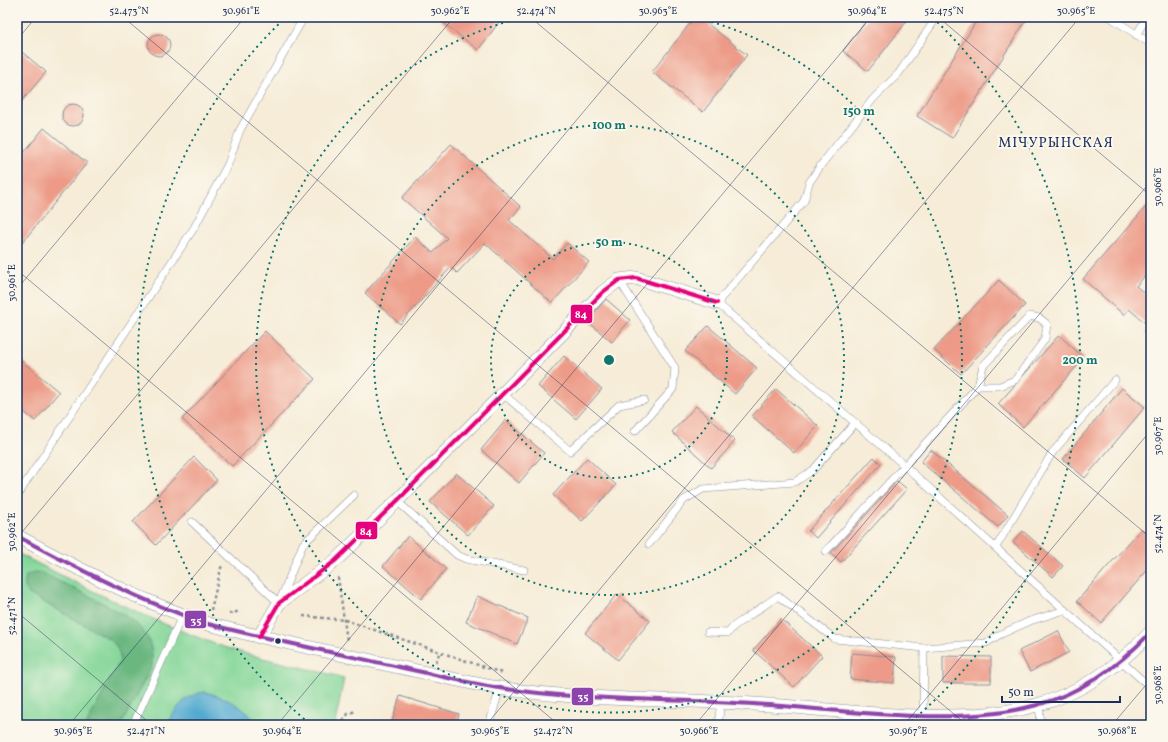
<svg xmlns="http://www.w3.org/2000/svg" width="1168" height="742" font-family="Vollkorn,serif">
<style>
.green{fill:#83d698;stroke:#4f827b}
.forest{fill:#6ab780;stroke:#42736f}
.water{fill:#53aad0;stroke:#376c97}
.building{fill:#ed9b88}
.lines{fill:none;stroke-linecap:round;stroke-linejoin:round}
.service-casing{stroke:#888e9a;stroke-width:8}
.minor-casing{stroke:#888e9a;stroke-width:14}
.path{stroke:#888e9a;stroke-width:2.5;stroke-dasharray:3 3;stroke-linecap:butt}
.service{stroke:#fff;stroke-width:7}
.minor{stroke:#fff;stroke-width:13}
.bus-1-casing{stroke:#fbf7ec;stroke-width:7}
.bus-2-casing{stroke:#fbf7ec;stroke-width:7}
.bus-1{stroke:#8e44ad;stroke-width:4}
.bus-2{stroke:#e5007d;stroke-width:4}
.ticks{fill:none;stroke:#1b2f5e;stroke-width:1;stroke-opacity:0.45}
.ring{fill:none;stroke:#0f766e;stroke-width:2;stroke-dasharray:2 4}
.bus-dot{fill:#1b2f5e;stroke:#fbf7ec;stroke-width:1.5}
.labels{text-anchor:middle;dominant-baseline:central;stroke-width:4;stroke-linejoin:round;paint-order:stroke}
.quarter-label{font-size:14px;letter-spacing:1px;fill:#1b2f5e;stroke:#fbf7ec}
.centre{fill:#0f766e;stroke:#fbf7ec;stroke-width:2}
.ring-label{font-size:12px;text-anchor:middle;font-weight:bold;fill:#0f766e;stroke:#fbf7ec;stroke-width:4;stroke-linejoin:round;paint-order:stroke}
.line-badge{stroke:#fbf7ec;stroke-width:1.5}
.badge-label{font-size:11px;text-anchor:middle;font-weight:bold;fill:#fff}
.neatline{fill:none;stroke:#1b2f5e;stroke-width:1.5}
.ticks-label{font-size:10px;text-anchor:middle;fill:#1b2f5e}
</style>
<rect width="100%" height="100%" fill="#fbf7ec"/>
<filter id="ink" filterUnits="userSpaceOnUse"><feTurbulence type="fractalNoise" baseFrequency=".025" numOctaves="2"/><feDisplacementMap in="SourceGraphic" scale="8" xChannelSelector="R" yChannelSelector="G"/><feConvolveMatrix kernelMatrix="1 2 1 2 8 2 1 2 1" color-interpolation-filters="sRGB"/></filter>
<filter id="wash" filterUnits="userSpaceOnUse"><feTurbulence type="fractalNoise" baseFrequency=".012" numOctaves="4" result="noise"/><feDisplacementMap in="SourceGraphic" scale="16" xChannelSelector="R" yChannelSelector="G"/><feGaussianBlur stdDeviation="0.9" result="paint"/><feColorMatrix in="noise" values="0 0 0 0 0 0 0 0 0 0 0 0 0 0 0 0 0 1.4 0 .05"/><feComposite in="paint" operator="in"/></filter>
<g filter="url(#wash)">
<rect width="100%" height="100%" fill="#f6ecd7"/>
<path class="green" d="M17,553C82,586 147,619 215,644C257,659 302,666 344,678L335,725H17Z"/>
<path class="forest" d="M35,572L42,573C67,586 127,611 143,631C151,641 153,654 152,666L121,725H86L120,661C120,650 117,645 108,638L29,594C24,588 24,584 26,576Z"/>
<path class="water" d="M204,692C224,696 247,707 257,725H167C176,708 185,695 204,692Z"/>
<g id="blocks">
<path class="building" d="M444,17H503L478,50L441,21Z
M695,17H699L747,55L703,112L652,72Z
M869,17H910L868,71L843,51Z
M979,17H1028L952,138L917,116Z
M148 45a11 11 0 1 1 22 0a11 11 0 1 1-22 0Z
M17,48L46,72L17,107Z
M62 115a11 11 0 1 1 22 0a11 11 0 1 1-22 0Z
M44,128L87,163L17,249V161Z
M451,144L521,207L509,220L553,259L567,243L589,262L552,303L485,243L457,273L451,267L400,324L365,293L415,237L433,253L447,238L402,198Z
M1151,201V269L1136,286L1151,299V338L1145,333L1150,327L1129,309L1124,315L1083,279Z
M999,280L1025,305L961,374L934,350Z
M606,299L630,320L612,342L587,321Z
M708,326L757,368L735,394L685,351Z
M265,331L315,379L232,466L182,419Z
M1059,335L1084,358L1023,427L998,404Z
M564,356L602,389L576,419L538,386Z
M17,357L59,392L35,421L17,406Z
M1122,388L1145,407L1085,478L1063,459Z
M776,389L818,426L794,453L752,416Z
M696,406L735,441L711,468L672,432Z
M506,420L544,453L519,483L481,450Z
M931,450L1008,515L998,527L921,462Z
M194,457L217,480L156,545L133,522Z
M874,457L881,464L816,538L808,531Z
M587,458L616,485L582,521L553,495Z
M456,473L494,506L468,535L430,502Z
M897,481L907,489L841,562L831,553Z
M1141,529L1151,537V566L1101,623L1077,601Z
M1023,531L1063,566L1053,577L1013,542Z
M408,536L446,569L421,599L383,566Z
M617,594L650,621L618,660L585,633Z
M477,596L528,618L517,644L466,622Z
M781,619L822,656L794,687L753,650Z
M1058,631L1069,652L1030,672L1019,651Z
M852,653L896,657L894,683L850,679Z
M943,656L991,657V683H943Z
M400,696L459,714L456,725H391Z"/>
</g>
</g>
<g filter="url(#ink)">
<use href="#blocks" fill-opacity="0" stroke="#888e9a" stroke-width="1"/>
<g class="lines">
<g class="service-casing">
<path id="service" d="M937,17L899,73L873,99L821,165L809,183L804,201L717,303L905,466L1151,688
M1110,17L1151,44
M1136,35L1147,17
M619,280L675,368L673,389L635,431
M503,394L570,451L619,405L644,400
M17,496L194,228L228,164L240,130L304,17
M397,501L457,555L466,559L524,570
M192,522L279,603L303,544L354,495
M649,544L684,500L703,489L795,482L813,470L855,423
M996,547L1052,453L1115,380
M826,551L978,386L983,366L1030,316L1039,318L1047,324L1045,339L1015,380L1000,386H978
M708,632L728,633L734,626L778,596L835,639L924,648L923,715
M924,648L986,643L999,635L1030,621L1065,610
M1039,705L1041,725
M133,725L182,616
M489,725L500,688
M718,725L721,701"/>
</g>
<g class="minor-casing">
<path id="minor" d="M17,536C78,569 142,602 208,624C271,640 335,653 399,667C433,674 466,683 500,688C589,702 680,698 769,705C851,711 958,727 1037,705C1081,693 1120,665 1151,632
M259,637L279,603L335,561L397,501L603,292L619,280L636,278L717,303"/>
</g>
<path class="path" d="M338,577L347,641
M211,610L222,564
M229,614L240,611
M303,616L345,620L502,673
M436,662L440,651
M339,725L348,714L355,711
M766,725V719"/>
<use href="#service" class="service"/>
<use href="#minor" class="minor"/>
<g class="bus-1-casing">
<path id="bus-1" d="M17,536C78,569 142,602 208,624C271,640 335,653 399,667C433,674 466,683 500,688C589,702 680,698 769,705C851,711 958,727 1037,705C1081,693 1120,665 1151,632"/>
</g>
<g class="bus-2-casing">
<path id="bus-2" d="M259,637L279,603L335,561L397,501L603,292L619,280L636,278L717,303"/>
</g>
<use href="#bus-1" class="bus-1"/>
<use href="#bus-2" class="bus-2"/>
</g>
</g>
<path class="ticks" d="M123,17L967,725M530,17L1151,538M938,17L1151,196M17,40L36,17M17,270L559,725M17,289L245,17M17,538L454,17M17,612L152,725M69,725L663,17M277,725L871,17M486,725L1080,17M695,725L1151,181M904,725L1151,430M1112,725L1151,679"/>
<g class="ring">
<circle cx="609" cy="360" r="118"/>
<circle cx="609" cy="360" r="235"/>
<path d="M694 17A353 353 0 1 1 524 17"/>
<path d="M309 723A471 471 0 0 1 285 18M933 18A471 471 0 0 1 909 723"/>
</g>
<circle class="bus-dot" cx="278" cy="641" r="3.5"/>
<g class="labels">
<g class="quarter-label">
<text x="1056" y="143">МІЧУРЫНСКАЯ</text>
</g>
</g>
<circle cx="609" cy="360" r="6" class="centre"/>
<g class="ring-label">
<text x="859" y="115">150 m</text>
<text x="609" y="129">100 m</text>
<text x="609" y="246">50 m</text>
<text x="1080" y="364">200 m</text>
</g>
<g class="line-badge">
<rect x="570" y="304" width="23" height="20" rx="4" fill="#e5007d"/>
<rect x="355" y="521" width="23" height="19" rx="4" fill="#e5007d"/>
<rect x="184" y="610" width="23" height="19" rx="4" fill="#8e44ad"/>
<rect x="571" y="687" width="23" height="19" rx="4" fill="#8e44ad"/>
</g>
<g class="badge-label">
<text x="581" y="318">84</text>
<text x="366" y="535">84</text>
<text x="196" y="624">35</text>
<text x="583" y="700">35</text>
</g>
<rect width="1168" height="742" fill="none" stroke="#fbf7ec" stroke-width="44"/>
<path d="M1002 696v6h118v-6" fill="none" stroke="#1b2f5e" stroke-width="2"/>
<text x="1008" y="696" font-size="12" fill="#1b2f5e" stroke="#fbf7ec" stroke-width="3" paint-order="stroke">50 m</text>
<rect x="22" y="22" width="1124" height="698" class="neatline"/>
<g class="ticks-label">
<text x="129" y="14">52.473°N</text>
<text x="241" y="14">30.961°E</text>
<text x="450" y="14">30.962°E</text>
<text x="536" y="14">52.474°N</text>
<text x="658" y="14">30.963°E</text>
<text x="867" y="14">30.964°E</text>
<text x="944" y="14">52.475°N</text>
<text x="1076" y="14">30.965°E</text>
<text transform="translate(1157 187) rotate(-90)" y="4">30.966°E</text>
<text transform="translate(11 283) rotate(-90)" y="4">30.961°E</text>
<text transform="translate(1157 436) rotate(-90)" y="4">30.967°E</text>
<text transform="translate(11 532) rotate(-90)" y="4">30.962°E</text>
<text transform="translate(1157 534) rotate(-90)" y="4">52.474°N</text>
<text transform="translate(11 616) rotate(-90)" y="4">52.471°N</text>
<text transform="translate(1157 685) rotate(-90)" y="4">30.968°E</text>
<text x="73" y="734">30.963°E</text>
<text x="146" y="734">52.471°N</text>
<text x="282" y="734">30.964°E</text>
<text x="490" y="734">30.965°E</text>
<text x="553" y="734">52.472°N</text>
<text x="699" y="734">30.966°E</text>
<text x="908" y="734">30.967°E</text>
<text x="1117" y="734">30.968°E</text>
</g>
</svg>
